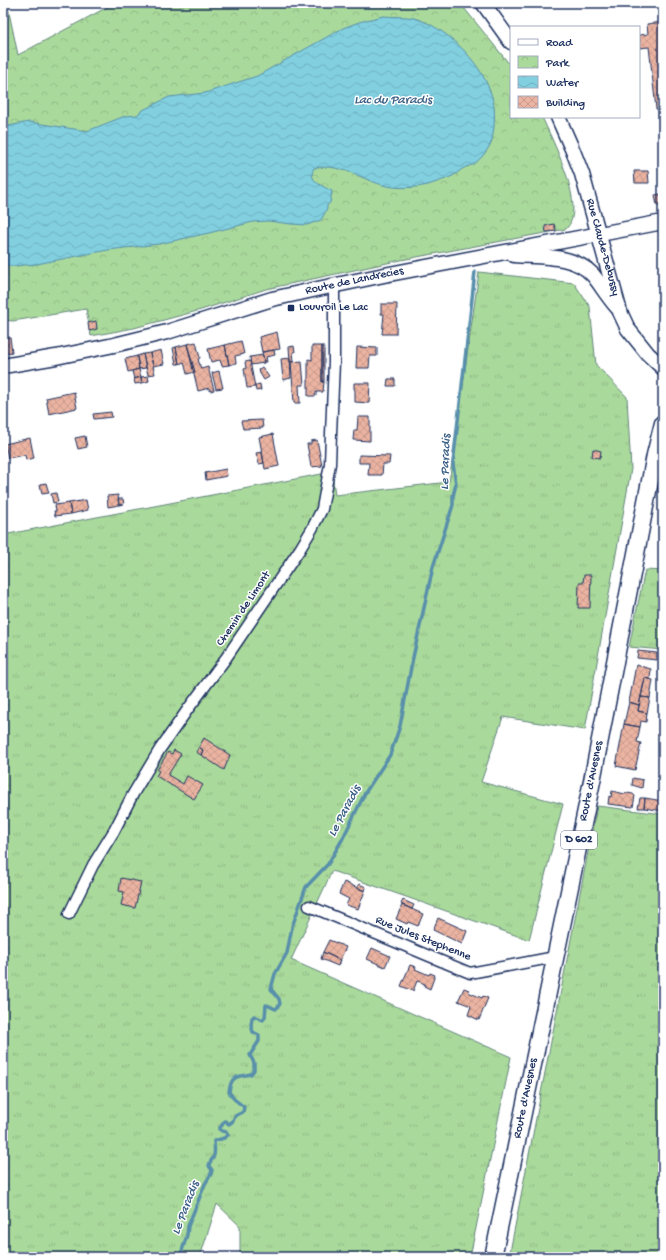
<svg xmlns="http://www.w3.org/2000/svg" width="666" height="1260" font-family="'Gochi Hand',sans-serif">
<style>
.grass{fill:url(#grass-tufts);stroke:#62847c}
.park{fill:url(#park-crowns);stroke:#62847c}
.water{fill:url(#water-waves);stroke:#588fab}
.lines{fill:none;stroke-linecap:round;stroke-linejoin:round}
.stream{stroke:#588fab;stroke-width:3.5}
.building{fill:url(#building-cross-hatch);stroke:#1b2f5e}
.minor-casing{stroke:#1b2f5e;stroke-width:13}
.secondary-casing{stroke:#1b2f5e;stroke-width:17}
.primary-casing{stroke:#1b2f5e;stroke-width:19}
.minor{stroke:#fff;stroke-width:10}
.secondary{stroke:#fff;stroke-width:14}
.primary{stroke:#fff;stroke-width:16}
.poi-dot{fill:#1b2f5e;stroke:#fff;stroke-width:1.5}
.labels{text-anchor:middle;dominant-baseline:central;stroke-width:3;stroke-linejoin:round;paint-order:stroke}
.shield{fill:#fff;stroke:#5f6d8e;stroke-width:1}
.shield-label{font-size:11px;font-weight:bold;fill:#1b2f5e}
.street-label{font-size:12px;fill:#1b2f5e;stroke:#fff}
.poi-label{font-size:12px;fill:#1b2f5e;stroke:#fff;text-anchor:start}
.water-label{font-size:13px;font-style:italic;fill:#3a5f85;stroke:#fff}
</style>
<defs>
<pattern id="grass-tufts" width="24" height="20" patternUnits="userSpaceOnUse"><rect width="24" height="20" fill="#aada9b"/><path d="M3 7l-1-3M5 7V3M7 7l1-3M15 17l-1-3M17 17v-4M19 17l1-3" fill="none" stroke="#92bb88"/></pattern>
<pattern id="park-crowns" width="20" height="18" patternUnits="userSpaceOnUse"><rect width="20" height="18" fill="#aada9b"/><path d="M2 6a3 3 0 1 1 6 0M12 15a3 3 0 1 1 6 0" fill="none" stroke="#92bb88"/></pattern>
<pattern id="water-waves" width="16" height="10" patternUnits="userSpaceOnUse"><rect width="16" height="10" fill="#81cfdf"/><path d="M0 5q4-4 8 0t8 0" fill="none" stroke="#6fb2c2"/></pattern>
<pattern id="building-cross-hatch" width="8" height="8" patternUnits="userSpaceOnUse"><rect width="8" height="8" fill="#ebb3a1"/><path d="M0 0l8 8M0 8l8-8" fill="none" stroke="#c99a8d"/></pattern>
</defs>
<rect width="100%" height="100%" fill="#fff"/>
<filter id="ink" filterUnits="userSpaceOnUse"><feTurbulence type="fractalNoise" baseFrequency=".025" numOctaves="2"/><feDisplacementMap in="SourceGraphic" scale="8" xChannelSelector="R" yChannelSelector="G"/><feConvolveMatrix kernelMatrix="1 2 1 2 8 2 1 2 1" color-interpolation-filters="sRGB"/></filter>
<g filter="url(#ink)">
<path class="grass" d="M479,272L574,283L590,307L596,365L627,397L631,469L585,730L503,717L481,782L563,804L529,940L332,871L291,960L511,1057L470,1257H240V1226L217,1204L200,1257H3V535L332,472L335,495L449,482Z
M645,570L663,571V650L629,647Z
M597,806L663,814V1257H509Z"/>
<path class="park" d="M3,3H7L18,55L113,4V3H460L511,66V117H542C552,140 588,208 566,229L401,260L266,289L201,310L134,328L91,336L86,309L13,321L3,320Z"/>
<path class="water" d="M383,16C393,17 404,16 414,18C446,27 479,60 490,91C495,103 495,115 494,127C493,133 493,140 490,145C487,151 481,159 475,163C472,166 467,166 464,168C460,170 458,173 454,175C449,178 443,180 437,182C422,188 402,189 387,186C360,180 344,163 314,168C307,181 323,186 332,191L330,203L327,205V209L321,220L307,225L291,224L268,221L253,222L209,233L159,244L108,250L37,264L3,267V126H8L29,122L87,131L125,116L137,115L143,110L169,97L205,93L257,76L343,28L359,22Z"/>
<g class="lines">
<path class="stream" d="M180,1257L187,1235L188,1226L205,1184L211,1174L212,1170L209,1166C209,1162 211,1161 213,1158C216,1153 214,1146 214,1141L224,1138L228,1135L226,1132L222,1131L219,1129L225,1121L229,1124L233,1121L235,1116L243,1112L244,1107L234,1099L229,1092C231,1075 237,1077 251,1074L254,1070V1063L250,1055L259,1041V1035L253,1032L251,1025L252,1018L254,1016L263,1020L265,1017L266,1005C271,1006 272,1008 276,1009L280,1004L279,999L271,989L275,974L287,953L292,927L306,887L328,864L342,840L365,793L390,755L400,726L412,662L433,567L453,505V496L456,484L453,464L475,272"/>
</g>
<path class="building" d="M47,3H54L47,7Z
M663,22V111L656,109L649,47L639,48V35L648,34L647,24Z
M634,171H648L649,183H635Z
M661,194L663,205L657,206L655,195Z
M554,224L556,231L546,232L545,226Z
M381,304H397L396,334H382L384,314H381Z
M96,321L97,329L89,331L88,323Z
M277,332L280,349L262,352L259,337Z
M10,337L12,352L3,354V338Z
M241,341L244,354L235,356L236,363L229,365L225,345Z
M196,342L200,358L198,359L201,369L208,367L214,390L210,391L209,388L198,391L187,344Z
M187,344L195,372L187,374L184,362L179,364L176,347Z
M225,345L229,365L222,366L220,360L211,362L208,349Z
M294,346L295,352H293L294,361L290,362L289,347Z
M312,346H322V382H324L323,392H316V396H308V359L312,360Z
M322,346H324V382H322Z
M176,347L179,364H176L173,348Z
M357,347L377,348V356H370L369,368H356Z
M161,350L164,364L153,366L150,353Z
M274,350L275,355L266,357L267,362H264L262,352Z
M150,353L155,374L148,375L143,354Z
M143,354L146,368L139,369L137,356Z
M263,355L264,363L251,365L250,357Z
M137,356L139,369L128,372L125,359Z
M290,358L291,378L283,380L281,359Z
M250,361L255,387L247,388L244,369L246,368L245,362Z
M302,361L304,385H299L300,403H294L291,362Z
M262,367L269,377L264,380L258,370Z
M139,369L141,377L134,379L132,371Z
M219,371L223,388L216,389L212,373Z
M148,376L149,381L142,383L141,377Z
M141,377L142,383L135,384L134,379Z
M388,379H395V386H387Z
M354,383H370L369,403L355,402V390L354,389Z
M260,384L261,390L256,391L255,385Z
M74,392L77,408L49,414L46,398Z
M111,412L112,417L94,419L93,414Z
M358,417H370V441L353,440L354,430H357Z
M262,420L263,428L243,429L241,421Z
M273,434L279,466L265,469L259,437Z
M85,436L87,447L78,449L75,438Z
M30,438L34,458L26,460L25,455L8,458L5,444Z
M317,440L322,466L311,467L307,444H311V441Z
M593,449L601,451L600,458L592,457Z
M262,452L264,463L259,464L256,453Z
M359,455L390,456L389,464H383L382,475H368L369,463H359Z
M226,469L227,476L206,480L205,473Z
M46,483L49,493L42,494L40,484Z
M56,493L58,502L53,503L51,494Z
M118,495L119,505L108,507L107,496Z
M118,499H123L124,504L119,505Z
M86,500L88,510L71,514L69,503Z
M69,503L71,514L55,516L54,511H56L55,505Z
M584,575H591L590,608H578L579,583H583Z
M638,651L657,653V660L637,658Z
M636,665L651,669L650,679L645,678L639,705L629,702Z
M645,678L653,680L650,698L641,697Z
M641,697L650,698L647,713L638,711Z
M629,702L639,705L638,711L647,713L646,722L641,721L640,727L624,724Z
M624,724L640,727L637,742L641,743L635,770L616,766Z
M204,738L230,755L224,770L201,755L203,750L199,747Z
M199,747L203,750L201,755L196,752Z
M174,750L181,754L168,775L183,784L187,776L203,785L194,799L156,776L159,771L157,770L168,752L172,754Z
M633,778L643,780L642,788L632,785Z
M612,791L625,794L627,793L633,794L635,796L633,807L608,804L609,796L611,797Z
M640,798H645L644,808H638Z
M645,798L663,801V811L644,808Z
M121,878L141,882L135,908L121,905L124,892L119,891Z
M344,882L365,891L358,909L346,905L349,899L339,894Z
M359,884L366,887L365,891L357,888Z
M403,900L414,905L412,909L401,904Z
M402,905L423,914L418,926L408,922L407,924L396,919Z
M438,918L467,931L462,944L433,930Z
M329,940L346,947L340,960L323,952Z
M372,948L390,956L385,967L367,959Z
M323,952L340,960L338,966L321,959Z
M410,965L416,967L415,969L429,975L430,973L435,975L430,989L424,986L425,984L417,981L413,991L401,986Z
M464,988L469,990L468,992L482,998L483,996L488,998L479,1020L468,1015L471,1006L458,1001Z"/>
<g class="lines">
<g class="minor-casing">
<path id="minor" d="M309,906L470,973L555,957
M69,914L93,865L114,831L133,794L160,749L188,709L226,658L300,549L312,529L322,509L330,464L331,434L334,362V285"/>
</g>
<g class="secondary-casing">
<g id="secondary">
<path d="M483,3L511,42"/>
<path id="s1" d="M558,117L573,151L582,174L620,312L628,329L648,354L663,368"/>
<path d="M514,255C540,257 574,254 593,275C601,285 608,297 617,307"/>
<path id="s2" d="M3,366L56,357L114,345L167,332L272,299L322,288L384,275L663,222"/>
</g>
</g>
<g class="primary-casing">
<g id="primary">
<path id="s3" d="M493,1257L592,781L655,455L663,423"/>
</g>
</g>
<use href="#minor" class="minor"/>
<use href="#secondary" class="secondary"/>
<use href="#primary" class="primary"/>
</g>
</g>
<rect class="poi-dot" x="287" y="304" width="8" height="8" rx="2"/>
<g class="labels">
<rect class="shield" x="561" y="831" width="36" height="18" rx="3"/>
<g class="shield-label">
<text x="579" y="840">D 602</text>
</g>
<g class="street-label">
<text stroke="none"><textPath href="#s1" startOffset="138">Rue Claude-Debussy</textPath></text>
<text stroke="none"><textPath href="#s2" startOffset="362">Route de Landrecies</textPath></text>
<text transform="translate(244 609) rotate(-56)">Chemin de Limont</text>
<text stroke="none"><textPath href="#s3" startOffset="486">Route d'Avesnes</textPath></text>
<text transform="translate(423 939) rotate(22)">Rue Jules Stephenne</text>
<text stroke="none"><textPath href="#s3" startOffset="162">Route d'Avesnes</textPath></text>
</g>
<g class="poi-label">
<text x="299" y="308">Louvroil Le Lac</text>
</g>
<g class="water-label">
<text x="393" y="100">Lac du Paradis</text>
<text transform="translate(446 462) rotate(-88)">Le Paradis</text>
<text transform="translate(345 811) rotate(-62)">Le Paradis</text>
<text transform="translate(186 1208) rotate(-69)">Le Paradis</text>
</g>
</g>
<rect width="666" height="1260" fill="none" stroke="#fff" stroke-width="16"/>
<rect x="8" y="8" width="650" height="1244" fill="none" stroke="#1b2f5e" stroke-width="1.5" filter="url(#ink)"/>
<rect x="510" y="26" width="130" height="92" fill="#ffffff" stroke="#a4acbf"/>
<rect x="518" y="39" width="20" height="6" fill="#ffffff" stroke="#a4acbf"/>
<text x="546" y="46" font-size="12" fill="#1b2f5e">Road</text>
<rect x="518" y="56" width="20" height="12" fill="url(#park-crowns)" stroke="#a4acbf"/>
<text x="546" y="66" font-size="12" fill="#1b2f5e">Park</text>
<rect x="518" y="76" width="20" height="12" fill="url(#water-waves)" stroke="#a4acbf"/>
<text x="546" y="86" font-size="12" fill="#1b2f5e">Water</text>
<rect x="518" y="96" width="20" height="12" fill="url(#building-cross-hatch)" stroke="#a4acbf"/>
<text x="546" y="106" font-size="12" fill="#1b2f5e">Building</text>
</svg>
